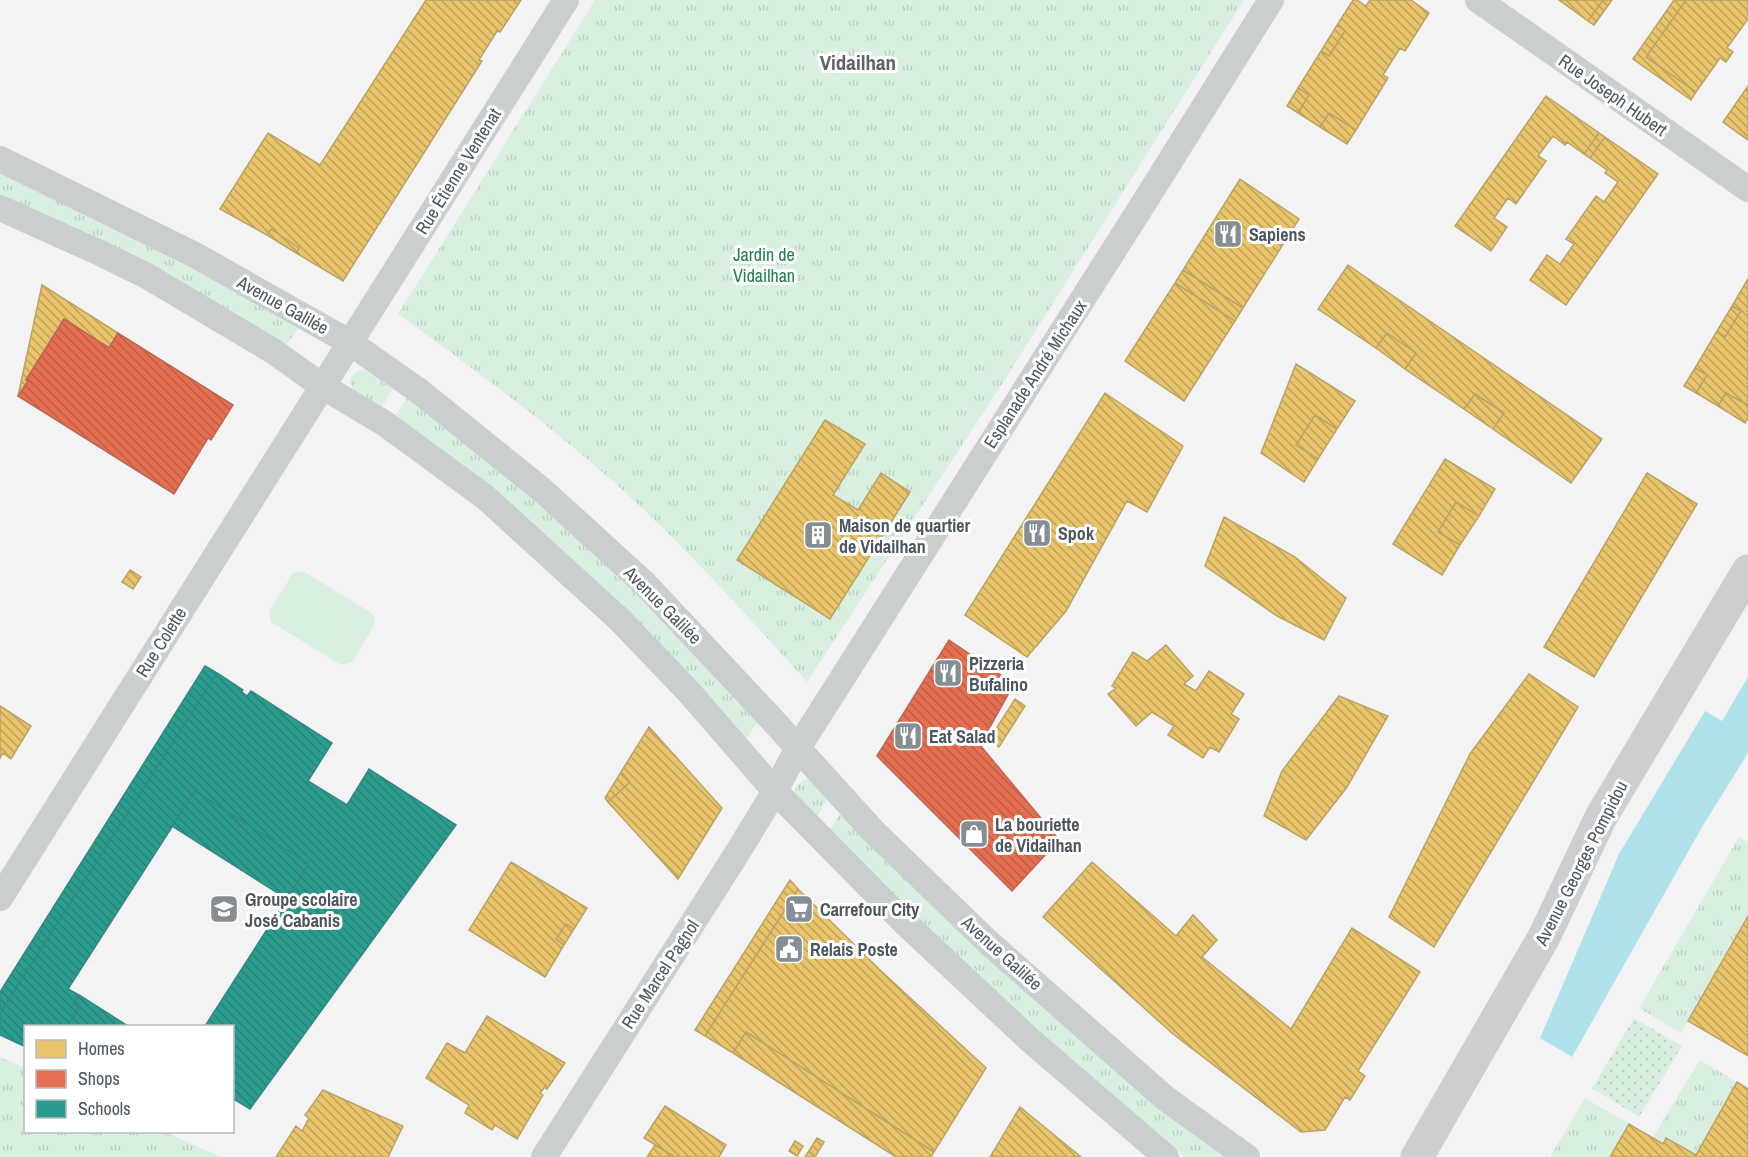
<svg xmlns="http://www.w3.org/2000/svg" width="1748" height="1157" font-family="'Archivo Narrow',sans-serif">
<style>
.grass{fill:url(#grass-tufts)}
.garden{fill:url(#garden-dots)}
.pitch{fill:#d9f0e1}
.water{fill:#b0e2ec}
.homes{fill:url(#homes-back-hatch);stroke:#baa367;stroke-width:1.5}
.shops{fill:url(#shops-back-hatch);stroke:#b86855;stroke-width:1.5}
.schools{fill:url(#schools-back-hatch);stroke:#348881;stroke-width:1.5}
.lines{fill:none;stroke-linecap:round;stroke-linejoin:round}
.minor{stroke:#cbcecf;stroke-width:26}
.secondary{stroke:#ccced0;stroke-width:33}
.labels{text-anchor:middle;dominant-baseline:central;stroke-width:6;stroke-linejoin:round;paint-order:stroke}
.street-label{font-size:18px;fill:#4b565f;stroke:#fff}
.poi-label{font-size:18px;font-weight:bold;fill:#4b565f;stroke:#fff;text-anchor:start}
.park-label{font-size:18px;fill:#1d7f4a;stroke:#fff}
.quarter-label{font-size:21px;font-weight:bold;fill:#5f6367;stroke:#fff}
</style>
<defs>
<pattern id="grass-tufts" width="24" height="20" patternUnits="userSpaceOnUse" patternTransform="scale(1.5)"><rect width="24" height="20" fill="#d9f0e1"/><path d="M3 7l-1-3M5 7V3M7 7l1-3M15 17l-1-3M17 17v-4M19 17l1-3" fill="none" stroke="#bcd0c3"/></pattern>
<pattern id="garden-dots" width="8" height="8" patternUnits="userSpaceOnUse" patternTransform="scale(1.5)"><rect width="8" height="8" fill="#d9f0e1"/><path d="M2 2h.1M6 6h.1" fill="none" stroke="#bcd0c3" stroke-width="1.8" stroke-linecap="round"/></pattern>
<pattern id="homes-back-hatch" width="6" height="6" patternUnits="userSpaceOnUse" patternTransform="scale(1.5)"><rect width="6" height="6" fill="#e9c46a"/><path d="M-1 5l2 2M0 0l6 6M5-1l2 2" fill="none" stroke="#bfa25a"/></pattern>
<pattern id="shops-back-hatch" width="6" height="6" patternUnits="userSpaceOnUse" patternTransform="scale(1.5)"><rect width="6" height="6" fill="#e76f51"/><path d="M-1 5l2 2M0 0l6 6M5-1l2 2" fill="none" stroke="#bd5e46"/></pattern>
<pattern id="schools-back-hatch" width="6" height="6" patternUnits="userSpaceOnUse" patternTransform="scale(1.5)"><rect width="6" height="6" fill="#2a9d8f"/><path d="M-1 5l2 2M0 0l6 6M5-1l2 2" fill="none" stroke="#268378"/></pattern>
</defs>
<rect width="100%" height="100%" fill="#f3f3f3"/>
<path class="grass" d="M595,0H1244L1004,381L807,682C753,622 699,562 641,507C565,436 482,375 398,314Z
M0,170L106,219L300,326L286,346L0,196Z
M360,370L369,372L393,389L380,410C368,401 333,384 360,370Z
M407,398L435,418L595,550L758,721L745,742L393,419Z
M806,779H811L829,797L815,820L794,794L797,785Z
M842,811L1226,1157H1185L1106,1093L1035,1031L828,833Z
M1739,837L1748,842V916L1681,1033L1639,1008Z
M0,1057L25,1068L26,1132H165L221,1157H0Z
M1700,1060L1737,1082L1696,1155L1663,1144L1652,1138Z
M1585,1098L1629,1124L1610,1157H1550Z"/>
<path class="garden" d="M1634,1018L1682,1046L1639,1117L1592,1088Z"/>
<path class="pitch" d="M303,571L373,614L375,624L352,662L341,665L271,622L269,612L293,573Z"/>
<path class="water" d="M1748,677V753L1702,827L1572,1057L1540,1038L1619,854L1705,711L1722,721Z"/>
<path class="homes" d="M426,0H521L500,32L497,31L479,60L482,61L343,281L296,253L299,248L271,229L267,235L220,209L268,133L320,165Z
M1353,0H1357L1366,6L1370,0H1411L1429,13L1405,51L1400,48L1383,75L1388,78L1356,130L1329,113L1320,127L1298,113L1309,95L1298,88L1321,51L1329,56L1345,31L1337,25Z
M1559,0H1603L1588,21Z
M1603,0H1612L1594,25L1588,21Z
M1674,0H1686L1646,57L1696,92L1691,100L1633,59Z
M1686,0H1748V19L1727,48L1733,52L1726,62L1720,58L1696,92L1646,57Z
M1337,25L1345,31L1329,56L1321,51Z
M1748,86V140L1723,122Z
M1298,88L1309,95L1298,113L1287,106Z
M1546,96L1599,133L1584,154L1567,142L1565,145L1553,136L1538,156L1546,161L1516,204L1508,198L1494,218L1507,227L1491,251L1455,226Z
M1329,113L1356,130L1347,144L1320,127Z
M1599,133L1605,137L1590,158L1584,154Z
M1605,137L1658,174L1566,305L1530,280L1547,255L1560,264L1574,244L1566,239L1596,196L1604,202L1618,182L1605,173L1607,170L1590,158Z
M1240,179L1299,219L1243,308L1183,270Z
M271,229L299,248L296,253L267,235Z
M1348,265L1602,439L1571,483L1493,429L1504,413L1475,394L1464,409L1405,369L1416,353L1387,333L1376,348L1318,309Z
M1183,270L1243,308L1235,321L1175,283Z
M1748,279V405L1726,393L1718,406L1696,393L1707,375L1695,368L1717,331L1725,337L1741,311L1732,306Z
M1175,283L1235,321L1184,401L1125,361Z
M42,285L118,333L109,348L64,319L26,380L28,381L18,396Z
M1732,306L1741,311L1725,337L1717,331Z
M1387,333L1416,353L1405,369L1376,348Z
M1296,364L1355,401L1337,429L1315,415L1296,445L1318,459L1304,482L1261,453Z
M1695,368L1707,375L1696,393L1684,386Z
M1105,393L1183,446L1147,512L1127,501L1066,611L1027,657L965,615Z
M1726,393L1748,405V418L1745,423L1718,406Z
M1475,394L1504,413L1493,429L1464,409Z
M1315,415L1337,429L1318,459L1296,445Z
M825,420L865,444L833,495L858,510L881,473L910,492L830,619L737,560Z
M1445,459L1495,489L1479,516L1456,502L1438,532L1460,545L1442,575L1393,544Z
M1647,473L1697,504L1594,677L1544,647Z
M1456,502L1479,516L1460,545L1438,532Z
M1224,517L1295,557L1346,598L1324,640L1277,616L1205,566Z
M130,570L141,577L133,589L122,582Z
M1166,645L1193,676L1184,684L1196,691L1209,671L1244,694L1231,714L1239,719L1219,752L1210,747L1203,758L1168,735L1174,726L1152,712L1136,726L1108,694L1116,688L1112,686L1133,652L1147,661Z
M1529,674L1578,707L1434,947L1389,917L1470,754Z
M1339,696L1388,716L1347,787L1306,840L1264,816L1282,771Z
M1015,699L1025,706L999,747L989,740Z
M0,706L31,726L11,759L3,753L0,758Z
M649,727L722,808L678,879L608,802L630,782L621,772Z
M621,772L630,782L608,802L605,798Z
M511,862L587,908L574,929L566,924L556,939L564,945L545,977L469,930Z
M1092,862L1176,936L1193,915L1217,940L1202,957L1291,1029L1352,928L1420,972L1358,1071L1365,1076L1350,1100L1345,1097L1325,1130L1301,1132L1173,1034L1043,917Z
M790,880L798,889L705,1036L695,1030Z
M798,889L880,970L986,1068L934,1152L746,1032L733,1053L705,1036Z
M1748,916V1056L1688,1021Z
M566,924L574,929L564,945L556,939Z
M487,1016L565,1063L547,1089L545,1087L540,1093L543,1095L517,1139L495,1125L492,1130L465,1113L469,1105L426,1078L447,1043L465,1053Z
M746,1032L934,1152L931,1157H896L733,1053Z
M1737,1082L1748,1089V1157H1610L1629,1124L1663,1144L1666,1138L1696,1155Z
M323,1090L403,1126L388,1157H276L296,1126L302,1131L309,1118L305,1115Z
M665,1106L726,1145L719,1157H675L644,1138Z
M1020,1107L1081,1157H990Z
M817,1138L824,1142L815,1157H805Z
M795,1141L803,1146L797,1156L789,1151Z
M655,1145L675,1157H647Z"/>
<path class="shops" d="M64,319L109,348L118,333L233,405L211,440L208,438L174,494L18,396L28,381L26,380Z
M949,640L1014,684L980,745L1059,840L1012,891L877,756Z"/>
<path class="schools" d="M205,666L217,673L0,1013V992Z
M217,673L243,690L242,692L247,696L251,691L332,743L308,781L347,805L369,769L456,825L250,1109L232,1098V1026H205L309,864L195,791L68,989L79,995L73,1004L79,1008L67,1026H26V1047L0,1035V1013Z
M195,791L309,864L287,899L172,826Z
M79,995L128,1026H67L79,1008L73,1004Z"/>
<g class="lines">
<path class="minor" d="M1478,0L1748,189
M0,159L195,255L349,342L419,391L542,490L643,582L767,714L873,831L989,943L1165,1098L1247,1157
M0,208L98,252L147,276L273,351L322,386L384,423L485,497L620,620L688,691L775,791L905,923L1030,1040L1166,1157
M0,898L566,0
M544,1157L736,855L775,791L798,748L1145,201L1271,0"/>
<path class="secondary" d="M1417,1157L1544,937L1601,817L1748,571"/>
</g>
<defs>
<g id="restaurant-square" transform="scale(1.5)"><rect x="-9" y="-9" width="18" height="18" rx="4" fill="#868d93" stroke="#fff"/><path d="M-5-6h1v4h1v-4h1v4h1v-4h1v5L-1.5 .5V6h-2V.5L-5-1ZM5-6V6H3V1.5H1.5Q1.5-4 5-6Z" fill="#fff"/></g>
<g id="building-square" transform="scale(1.5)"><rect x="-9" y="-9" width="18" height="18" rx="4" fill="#868d93" stroke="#fff"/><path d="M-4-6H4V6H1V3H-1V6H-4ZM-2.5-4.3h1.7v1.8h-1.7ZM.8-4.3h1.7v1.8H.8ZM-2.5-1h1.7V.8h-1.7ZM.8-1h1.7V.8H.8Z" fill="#fff"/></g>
<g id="shop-square" transform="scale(1.5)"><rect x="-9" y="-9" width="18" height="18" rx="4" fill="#868d93" stroke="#fff"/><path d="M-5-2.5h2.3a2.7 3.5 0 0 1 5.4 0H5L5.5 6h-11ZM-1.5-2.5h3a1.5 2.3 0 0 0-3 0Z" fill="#fff"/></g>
<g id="school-square" transform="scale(1.5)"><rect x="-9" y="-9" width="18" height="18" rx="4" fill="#868d93" stroke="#fff"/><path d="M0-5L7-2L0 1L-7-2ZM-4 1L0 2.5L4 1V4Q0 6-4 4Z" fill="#fff"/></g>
<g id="supermarket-square" transform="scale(1.5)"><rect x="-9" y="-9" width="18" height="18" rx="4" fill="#868d93" stroke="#fff"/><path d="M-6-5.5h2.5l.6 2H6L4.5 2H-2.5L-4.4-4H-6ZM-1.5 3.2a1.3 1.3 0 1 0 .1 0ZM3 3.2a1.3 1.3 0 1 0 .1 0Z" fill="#fff"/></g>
<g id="civic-square" transform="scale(1.5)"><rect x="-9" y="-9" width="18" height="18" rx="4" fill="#868d93" stroke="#fff"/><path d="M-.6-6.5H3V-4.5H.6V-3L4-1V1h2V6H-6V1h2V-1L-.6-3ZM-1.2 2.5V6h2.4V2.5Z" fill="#fff"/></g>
</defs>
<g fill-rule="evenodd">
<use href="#restaurant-square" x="1228" y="234"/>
<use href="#restaurant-square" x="1037" y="533"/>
<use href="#building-square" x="818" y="535"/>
<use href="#restaurant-square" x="948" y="673"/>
<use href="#restaurant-square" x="908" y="736"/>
<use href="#shop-square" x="974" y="834"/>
<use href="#school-square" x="224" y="909"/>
<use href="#supermarket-square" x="799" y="909"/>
<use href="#civic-square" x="789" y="949"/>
</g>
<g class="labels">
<g class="street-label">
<text transform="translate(1613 95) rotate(35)">Rue Joseph Hubert</text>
<text transform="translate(458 171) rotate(-58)">Rue Étienne Ventenat</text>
<text transform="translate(283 305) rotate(29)">Avenue Galilée</text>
<text transform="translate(1035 374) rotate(-57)">Esplanade André Michaux</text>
<text transform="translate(663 605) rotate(45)">Avenue Galilée</text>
<text transform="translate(161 642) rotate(-58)">Rue Colette</text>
<text transform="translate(1581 863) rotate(-63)">Avenue Georges Pompidou</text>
<text transform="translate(1002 953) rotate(42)">Avenue Galilée</text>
<text transform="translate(660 974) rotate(-57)">Rue Marcel Pagnol</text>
</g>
<g class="poi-label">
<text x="1249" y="234">Sapiens</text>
<text x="839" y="525">Maison de quartier<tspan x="839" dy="21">de Vidailhan</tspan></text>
<text x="1058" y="533">Spok</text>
<text x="969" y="663">Pizzeria<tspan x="969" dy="21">Bufalino</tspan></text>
<text x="929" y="736">Eat Salad</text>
<text x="995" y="824">La bouriette<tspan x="995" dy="21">de Vidailhan</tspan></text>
<text x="245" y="899">Groupe scolaire<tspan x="245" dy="21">José Cabanis</tspan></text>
<text x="820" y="909">Carrefour City</text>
<text x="810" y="949">Relais Poste</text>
</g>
<g class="park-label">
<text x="764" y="254">Jardin de<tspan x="764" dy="21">Vidailhan</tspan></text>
</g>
<g class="quarter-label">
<text x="858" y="62">Vidailhan</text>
</g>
</g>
<rect x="24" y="1025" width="210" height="108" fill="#ffffff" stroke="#b7bbbf" stroke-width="1.5"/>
<rect x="36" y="1040" width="30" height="18" fill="#e9c46a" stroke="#b7bbbf" stroke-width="1.5"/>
<text x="78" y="1055" font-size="18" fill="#4b565f">Homes</text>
<rect x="36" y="1070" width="30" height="18" fill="#e76f51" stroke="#b7bbbf" stroke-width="1.5"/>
<text x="78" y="1085" font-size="18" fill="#4b565f">Shops</text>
<rect x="36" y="1100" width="30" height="18" fill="#2a9d8f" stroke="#b7bbbf" stroke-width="1.5"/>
<text x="78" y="1115" font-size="18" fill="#4b565f">Schools</text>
</svg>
